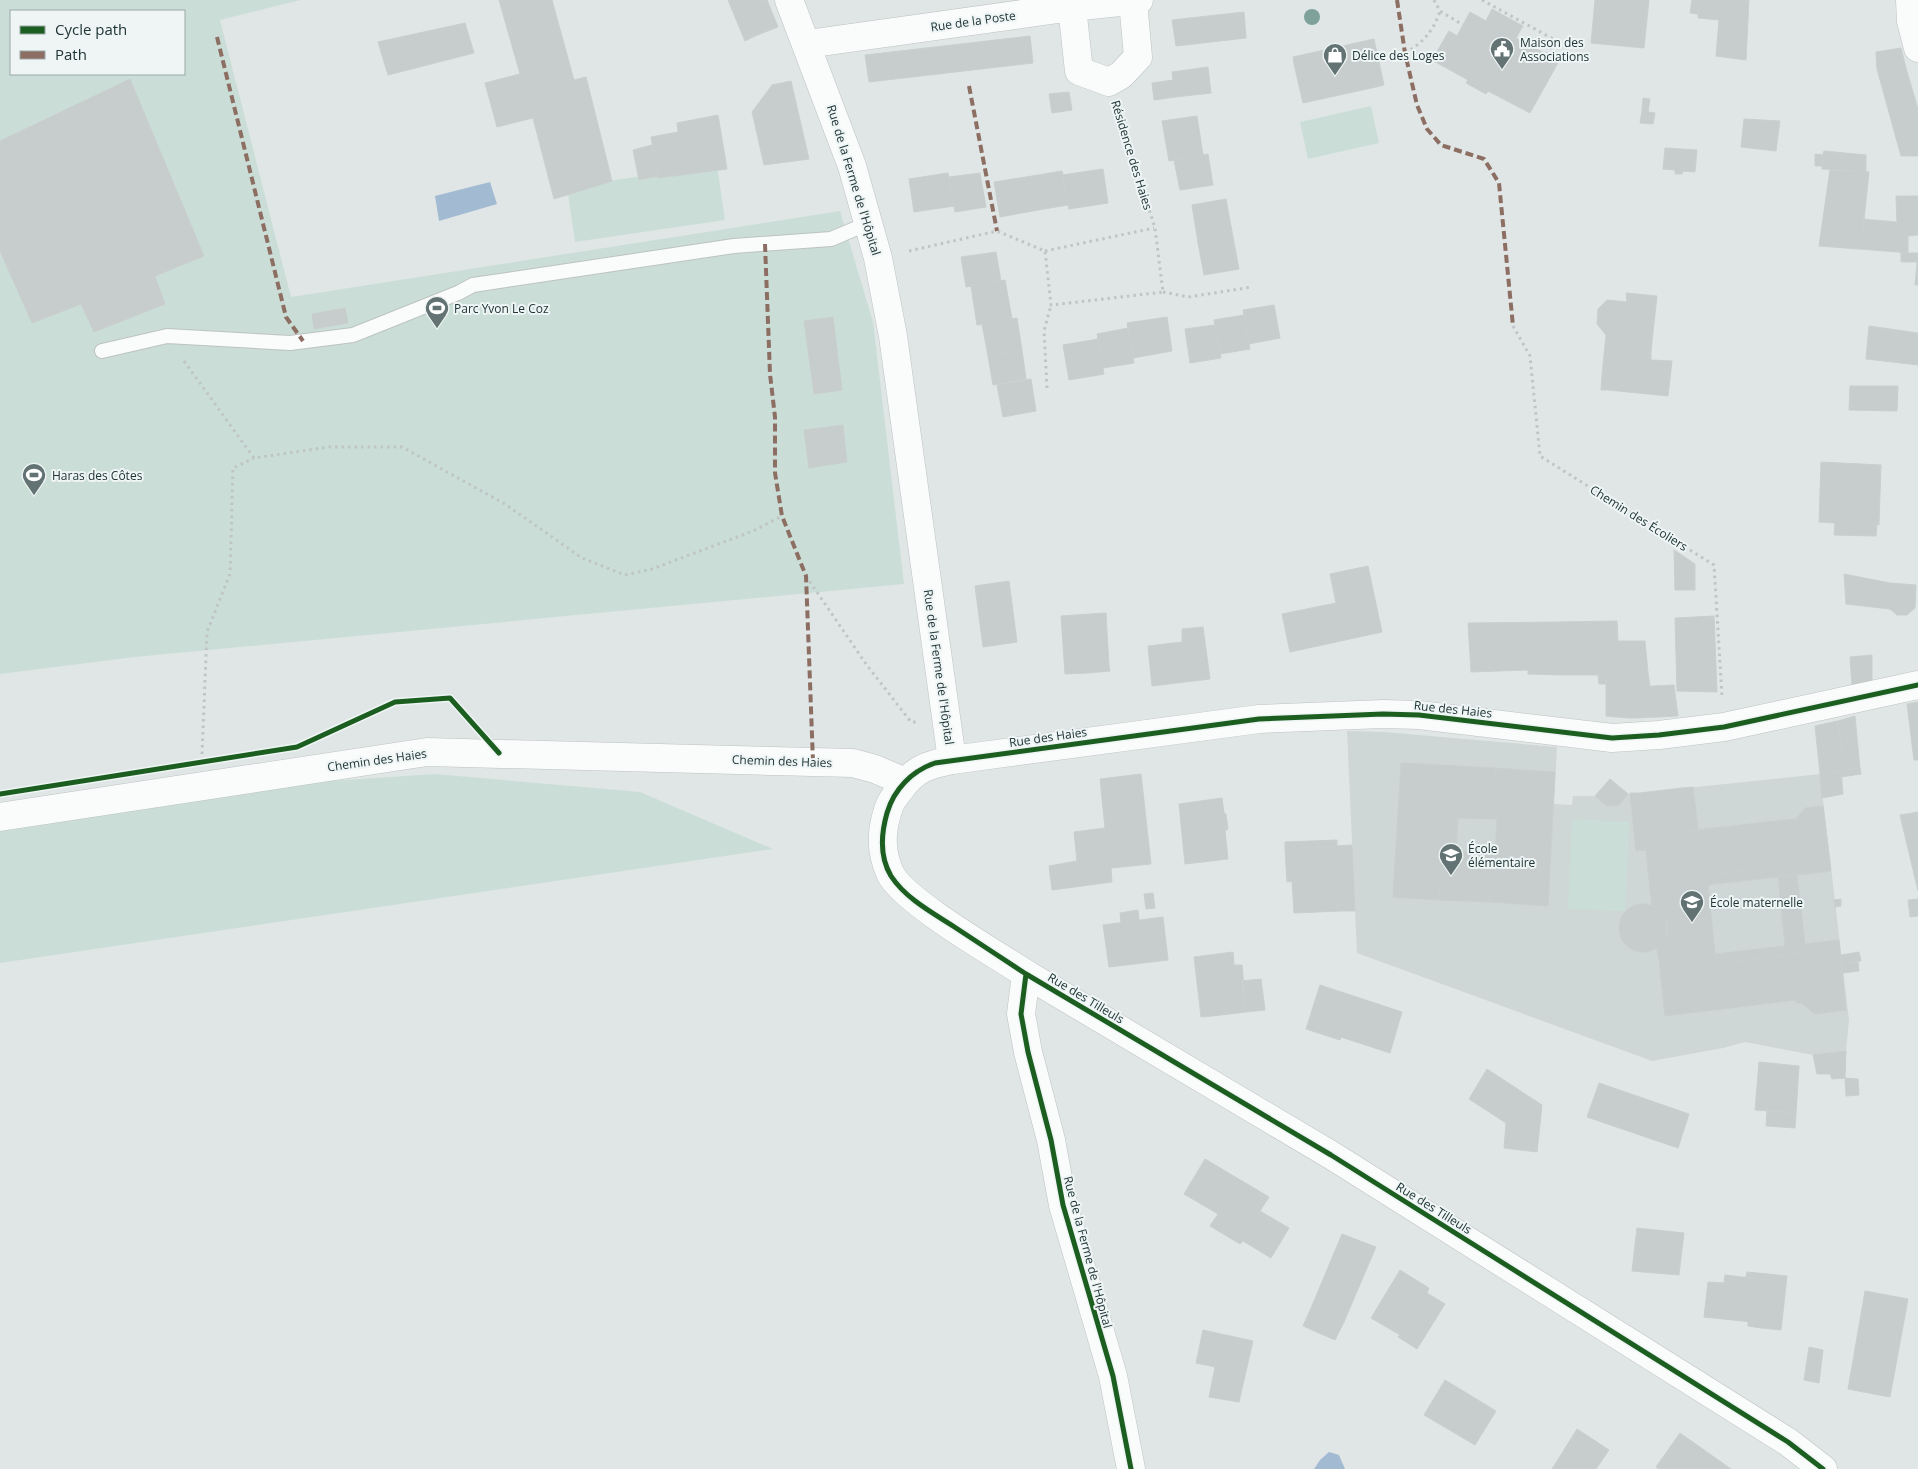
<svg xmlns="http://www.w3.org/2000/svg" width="1918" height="1469" font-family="'Open Sans',sans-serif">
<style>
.built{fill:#ced7d6}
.green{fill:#caded7;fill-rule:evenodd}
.water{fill:#a2bbd3}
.building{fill:#c7cdcc;stroke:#c9cfce;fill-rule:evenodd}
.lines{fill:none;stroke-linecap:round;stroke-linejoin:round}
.lane-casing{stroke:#bdc2c2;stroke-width:16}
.street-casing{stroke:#bdc2c2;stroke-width:29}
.secondary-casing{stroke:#bdc3c3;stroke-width:29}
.path{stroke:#bfc5c7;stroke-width:3;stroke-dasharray:2.5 4;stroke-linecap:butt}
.lane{stroke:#fafbfb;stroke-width:14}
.street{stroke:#fafbfb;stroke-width:28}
.secondary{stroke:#fafbfb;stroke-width:28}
.quiet{stroke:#8d6e63;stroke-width:4;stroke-dasharray:8 4;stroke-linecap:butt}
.cycleway-casing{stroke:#eef5f4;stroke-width:8}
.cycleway{stroke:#1b5e20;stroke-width:5}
.tree{fill:#7ea299}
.labels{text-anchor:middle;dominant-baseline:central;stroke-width:4;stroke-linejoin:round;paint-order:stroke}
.street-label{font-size:12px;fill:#203537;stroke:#eef5f4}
.poi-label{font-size:12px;fill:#203537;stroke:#eef5f4;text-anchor:start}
</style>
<rect width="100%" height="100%" fill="#e0e6e5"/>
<path class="built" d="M1347,731L1384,732L1557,747L1554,804L1572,805L1573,796H1595L1610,779L1629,794L1820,774L1849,1020L1846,1051L1813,1055L1745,1042L1723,1048L1652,1061L1357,953Z"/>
<path class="green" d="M0,0H301L220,20L291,297L840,211L873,322L904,584L135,657L0,674ZM11,11H184V74H11Z
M1371,106L1379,143L1308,159L1300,122Z
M717,165L725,220L575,242L567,187Z
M435,774L640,792L773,849L0,963V803Z
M1572,819L1629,822L1625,911L1568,909Z"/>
<path class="water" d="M490,182L497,204L439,221L435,196Z
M1329,1452L1339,1455L1345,1469H1314L1320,1460Z"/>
<path class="building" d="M499,0H552L574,80L586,77L612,181L554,199L533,118L497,127L485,83L520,74Z
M728,0H767L778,27L755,36L750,25L740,29Z
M1595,0H1649L1644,48L1591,43Z
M1692,0H1699L1698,14L1690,13Z
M1699,0H1749L1746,60L1716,56L1719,20L1698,18Z
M1492,9L1523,26L1516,38L1559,61L1530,113L1488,91L1486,94L1466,83L1468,80L1432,60L1449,31L1457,36L1470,12L1486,21Z
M1244,12L1246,38L1176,46L1172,20Z
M465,23L474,53L388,75L378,42Z
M750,25L755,36L745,41L740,29Z
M1030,36L1033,63L869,82L865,55Z
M1374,39L1384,85L1376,87L1365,41Z
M1365,41L1376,87L1303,103L1294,64L1312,60L1311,53Z
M1901,48L1906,68L1877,69L1876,52Z
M1311,53L1312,60L1294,64L1293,57Z
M1208,67L1211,93L1175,97L1172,72Z
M1906,68L1918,109V156H1901L1877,69Z
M130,79L204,256L155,276L165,304L94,332L81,304L32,323L0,251V141Z
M1173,80L1175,97L1154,100L1152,83Z
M791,81L809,159L764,165L752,112L772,85Z
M1069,92L1072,110L1052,113L1049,94Z
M1643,98L1650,99L1648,112L1642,111Z
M1642,111L1655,113L1653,124L1640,123Z
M718,115L727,169L658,178L651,137L678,132L677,123Z
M1197,116L1203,155L1169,161L1162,121Z
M1744,119L1780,121L1776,151L1741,147Z
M652,145L658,176L639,180L633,150Z
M1665,148L1697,150L1695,172L1683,171L1682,174H1675V170L1663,169Z
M1824,151L1845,153V155L1823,154Z
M1845,153L1866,155V172L1844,170Z
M1208,154L1213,185L1180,190L1174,160Z
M1815,154L1823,155L1822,166H1815Z
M1823,154L1845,155L1844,170L1822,169Z
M1103,169L1108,203L1069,209L1062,175Z
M1830,170L1869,172L1863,229L1872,230L1873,220L1897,222L1898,252L1819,246Z
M1062,171L1068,205L1038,210L1032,176Z
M948,173L954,206L914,212L909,179Z
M980,173L986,207L955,212L949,177Z
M1032,176L1038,210L1000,217L994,182Z
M1896,196H1918V235L1908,236V253L1898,252Z
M1226,199L1233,237L1198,243L1192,205Z
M1863,219L1873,220L1872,230L1863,229Z
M1233,237L1239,269L1204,275L1198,243Z
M996,252L1001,281L966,287L961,257Z
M1901,253H1918L1917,262H1901Z
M1918,253V285H1915Z
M1005,280L1012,319L977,325L971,286Z
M1626,293L1657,296L1653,332L1647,331L1645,352H1651V360L1672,361L1668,396L1608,390L1611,375H1602L1606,335L1597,324L1598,309L1607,300L1627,302Z
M1274,305L1280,338L1249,344L1243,310Z
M345,308L348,323L314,329L312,314Z
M1244,315L1250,349L1220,354L1214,320Z
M833,317L842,390L814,394L804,321Z
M1167,317L1172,351L1133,358L1127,323Z
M1017,318L1022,350L988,356L982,324Z
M1215,325L1221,358L1190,363L1185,329Z
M1869,326L1918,333V365L1866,359Z
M1128,328L1134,363L1103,368L1097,334Z
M1647,331L1653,332L1651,352H1645Z
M1098,339L1104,374L1069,380L1063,345Z
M1022,350L1026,379L993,385L988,356Z
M1602,375H1611L1608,390H1601Z
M1031,379L1036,411L1003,417L997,385Z
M1850,386H1898L1897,411L1849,410Z
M843,425L847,462L809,468L804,430Z
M1821,462L1881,465L1879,525L1877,524L1876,536L1834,535L1835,523L1819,522Z
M1674,550L1695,564V590H1675Z
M1368,566L1382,632L1290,652L1282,614L1336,603L1330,574Z
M1844,574L1890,583L1916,585L1915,608L1907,615H1897L1890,609L1846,604Z
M1009,581L1017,642L983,647L975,586Z
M1106,613L1109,666L1088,668V673L1065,674L1061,616Z
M1714,616L1717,692L1677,691L1675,618Z
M1617,621L1618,641H1645L1648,673L1625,674L1628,718L1606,716V675H1562L1557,622Z
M1557,622L1562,675L1528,674V670L1471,672L1468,623Z
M1203,627L1210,679L1152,686L1148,646L1182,642V629Z
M1872,655V681L1852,686L1850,657Z
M1109,666L1110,671L1088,673V668Z
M1648,673L1650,686L1635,687L1637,718H1628L1625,674Z
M1598,675H1606V684H1599Z
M1674,685L1678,716L1637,718L1635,687Z
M1918,702V760H1914L1907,704Z
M1855,716L1860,768L1844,771L1838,721Z
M1838,721L1844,771L1820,774L1815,726Z
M1401,763L1459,766L1458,773L1495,776V768L1555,772L1548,906L1490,902V893L1439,891V900L1393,897ZM1458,818L1497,819L1495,853L1456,851Z
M1459,766L1495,768V776L1458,773Z
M1860,768L1861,774L1841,777V771Z
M1841,771L1843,794L1822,798L1820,774Z
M1141,774L1151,864L1111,868L1112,882L1052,890L1049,866L1077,861L1074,832L1105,828L1100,779Z
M1610,779L1628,794L1619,805L1607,806L1595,796Z
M1693,787L1698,829L1687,831L1682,788Z
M1682,788L1687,831L1776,821L1784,835L1793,834L1796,819L1805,808L1823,806L1831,871L1797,875L1796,866L1713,874L1714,884L1708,885L1716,964L1801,953L1805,944L1839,940L1846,1010L1814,1014L1802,1003H1796V1000L1665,1016L1659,960L1701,955L1693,884L1650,889L1640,793Z
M1630,793H1640L1646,850L1636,851Z
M1222,798L1224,813L1226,814L1228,829L1225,831L1228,859L1185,864L1179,804Z
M1918,812V891L1900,815Z
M1796,819L1793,834L1784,835L1776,821Z
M1337,840V846L1285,849V842Z
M1352,845L1355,911H1340L1337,846Z
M1337,846L1340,911L1294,913L1292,881L1287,882L1285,849Z
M1796,866L1797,875L1714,884L1713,874Z
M1797,875L1805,944L1801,953L1716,964L1715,954L1785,946L1778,877Z
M1693,884L1701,955L1659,960L1657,949L1668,933V923L1661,911L1652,905L1650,889Z
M1439,891L1490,893V902L1439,900Z
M1153,893L1155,908L1146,909L1144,894Z
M1841,899V906L1835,907L1834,900Z
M1918,899V916L1910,917L1908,900Z
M1619 928a24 24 0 1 1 48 0a24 24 0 1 1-48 0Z
M1138,910L1139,920L1121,923L1120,913Z
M1163,917L1168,960L1109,967L1103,925Z
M1233,952L1234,965H1242L1246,1012L1212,1016L1209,998L1199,999L1194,957Z
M1859,952L1861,961L1842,963L1841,955Z
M1858,962L1859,971L1843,973L1842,963Z
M1261,979L1265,1010L1246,1012L1242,981Z
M1320,985L1402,1012L1390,1053L1341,1037L1340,1040L1306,1029Z
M1209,998L1212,1016L1201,1017L1199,999Z
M1846,1051L1845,1078L1832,1079L1830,1074H1817L1813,1055Z
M1759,1062L1799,1066L1796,1113L1755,1110Z
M1487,1069L1542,1105L1537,1152L1504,1148L1506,1123L1469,1099Z
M1845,1078L1858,1079L1859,1095L1846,1096Z
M1599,1083L1689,1114L1678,1148L1587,1117Z
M1767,1110L1796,1113L1795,1128L1766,1126Z
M1205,1159L1269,1197L1260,1211L1289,1228L1271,1258L1243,1241L1240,1244L1210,1226L1218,1214L1184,1194Z
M1637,1228L1684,1233L1679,1275L1632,1271Z
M1342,1234L1376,1247L1344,1322L1311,1308Z
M1400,1270L1429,1288L1427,1293L1445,1304L1417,1349L1398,1337L1400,1335L1371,1318Z
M1747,1272L1768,1274V1280L1746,1277Z
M1768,1274L1787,1276L1781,1330L1761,1328L1762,1323L1704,1317L1708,1282L1724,1283L1725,1275L1768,1280Z
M1865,1291L1908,1299L1890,1397L1848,1389Z
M1311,1308L1344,1322L1335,1340L1303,1326Z
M1748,1322L1762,1323L1761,1328L1748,1326Z
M1203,1330L1253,1341L1239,1402L1209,1397L1215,1367L1196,1363Z
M1809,1347L1823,1350L1819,1383L1804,1380Z
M1445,1380L1496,1411L1475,1445L1424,1415Z
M1577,1429L1609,1450L1596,1469H1552Z
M1680,1433L1731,1469H1659L1656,1467Z"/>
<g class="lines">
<g class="lane-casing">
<path id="lane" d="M102,351L167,336L290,343L353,335L458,293L473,285L734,246L831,239L869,223"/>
</g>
<g class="street-casing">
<path id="street" d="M1072,7L1079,71L1109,82L1121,75L1138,57L1133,1
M807,44L1072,7L1139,0
M952,760L1259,719L1383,714L1419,715L1612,738L1659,735L1724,727L1918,685
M0,817L427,752L853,763L875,769L905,782
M1026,974L1331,1155L1788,1442L1823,1469"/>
</g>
<g class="secondary-casing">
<path id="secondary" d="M789,0L852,166L878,258L893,336L952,760C927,765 914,769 899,791C895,796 891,801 889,807C881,830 880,850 890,873C903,901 996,954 1026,974L1021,1014L1028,1052L1051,1140L1063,1205L1113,1376L1131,1469
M1910,0L1911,21L1918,48"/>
</g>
<path class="path" d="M1434,0L1440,11L1463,25
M1482,0L1555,40L1547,54
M1405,53C1423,43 1434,30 1440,11
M909,251L997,231L1045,251L1051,305L1163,292L1155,228L1118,111
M1045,251L1154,228
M1163,292L1188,297L1252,287
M1513,326L1530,356L1540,456L1714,565L1722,696
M184,361L254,458L329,447H402L505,504L582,558L625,575L652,569L753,531L782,516
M1047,388L1044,331L1051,305
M806,576L866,664L911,722H916
M202,754L207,632L230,574L233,468L254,458"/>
<use href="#lane" class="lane"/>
<use href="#street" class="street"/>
<use href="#secondary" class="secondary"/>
<path class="quiet" d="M1397,0L1405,53L1417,105L1427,129L1441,145L1484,159L1499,183L1513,326
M217,37L286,317L303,341
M969,86L997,231
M765,244L770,374L775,417V473L782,516L806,576L813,762"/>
<g class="cycleway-casing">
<path id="cycleway" d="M0,794L297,747L395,702L450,698L499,753
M1026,974L1331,1155L1788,1442L1823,1469
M1131,1469L1113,1376L1063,1205L1051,1140L1028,1052L1021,1014L1026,974C1003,959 979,943 956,928C933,913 906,899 891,876C879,856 881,834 887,813C894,789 912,771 935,763L1259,719L1383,714L1419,715L1612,738L1659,735L1724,727L1918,685"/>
</g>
<use href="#cycleway" class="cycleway"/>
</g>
<circle class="tree" cx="1312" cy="17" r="8"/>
<defs>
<g id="civic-pin" transform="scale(1.25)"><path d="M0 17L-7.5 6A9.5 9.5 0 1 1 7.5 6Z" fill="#637374" stroke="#eef5f4"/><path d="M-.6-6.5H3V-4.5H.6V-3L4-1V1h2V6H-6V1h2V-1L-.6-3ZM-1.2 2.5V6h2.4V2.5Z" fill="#fff"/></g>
<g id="shop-pin" transform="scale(1.25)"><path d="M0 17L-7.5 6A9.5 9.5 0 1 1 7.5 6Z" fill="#637374" stroke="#eef5f4"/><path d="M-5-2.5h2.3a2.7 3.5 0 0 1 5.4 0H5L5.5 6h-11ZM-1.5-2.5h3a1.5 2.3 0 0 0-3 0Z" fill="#fff"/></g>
<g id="stadium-pin" transform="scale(1.25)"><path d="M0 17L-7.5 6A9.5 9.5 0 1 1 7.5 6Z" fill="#637374" stroke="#eef5f4"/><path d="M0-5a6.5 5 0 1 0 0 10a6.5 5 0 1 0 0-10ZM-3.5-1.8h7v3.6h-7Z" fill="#fff"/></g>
<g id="school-pin" transform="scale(1.25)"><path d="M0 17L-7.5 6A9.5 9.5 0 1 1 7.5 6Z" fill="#637374" stroke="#eef5f4"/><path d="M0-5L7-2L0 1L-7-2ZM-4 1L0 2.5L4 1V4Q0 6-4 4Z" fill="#fff"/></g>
</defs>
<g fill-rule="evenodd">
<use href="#civic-pin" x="1502" y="49"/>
<use href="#shop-pin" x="1335" y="55"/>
<use href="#stadium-pin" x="437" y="308"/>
<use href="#stadium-pin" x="34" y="475"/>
<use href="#school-pin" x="1451" y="855"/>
<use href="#school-pin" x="1692" y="902"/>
</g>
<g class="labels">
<g class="street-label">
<text transform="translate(973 21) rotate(-8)">Rue de la Poste</text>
<text transform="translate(1132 155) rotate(73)">Résidence des Haies</text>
<text transform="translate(854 180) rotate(73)">Rue de la Ferme de l'Hôpital</text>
<text transform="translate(1639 518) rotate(32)">Chemin des Écoliers</text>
<text transform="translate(939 667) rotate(82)">Rue de la Ferme de l'Hôpital</text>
<text transform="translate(1453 709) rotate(6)">Rue des Haies</text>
<text transform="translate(1048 737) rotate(-8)">Rue des Haies</text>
<text transform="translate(377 760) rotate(-8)">Chemin des Haies</text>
<text transform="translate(782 761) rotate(2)">Chemin des Haies</text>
<text transform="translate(1086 998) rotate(31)">Rue des Tilleuls</text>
<text transform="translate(1434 1208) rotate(32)">Rue des Tilleuls</text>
<text transform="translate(1088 1252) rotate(75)">Rue de la Ferme de l'Hôpital</text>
</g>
<g class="poi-label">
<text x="1520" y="42">Maison des<tspan x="1520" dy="14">Associations</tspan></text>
<text x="1352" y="55">Délice des Loges</text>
<text x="454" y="308">Parc Yvon Le Coz</text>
<text x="52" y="475">Haras des Côtes</text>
<text x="1468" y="848">École<tspan x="1468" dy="14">élémentaire</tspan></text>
<text x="1710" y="902">École maternelle</text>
</g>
</g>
<rect x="10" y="10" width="175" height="65" fill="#eef5f4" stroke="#9ca8a8"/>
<rect x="20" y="26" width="25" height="8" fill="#1b5e20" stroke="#9ca8a8"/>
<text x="55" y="35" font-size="15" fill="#203537">Cycle path</text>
<rect x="20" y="51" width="25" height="8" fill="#8d6e63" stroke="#9ca8a8"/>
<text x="55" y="60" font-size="15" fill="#203537">Path</text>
</svg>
